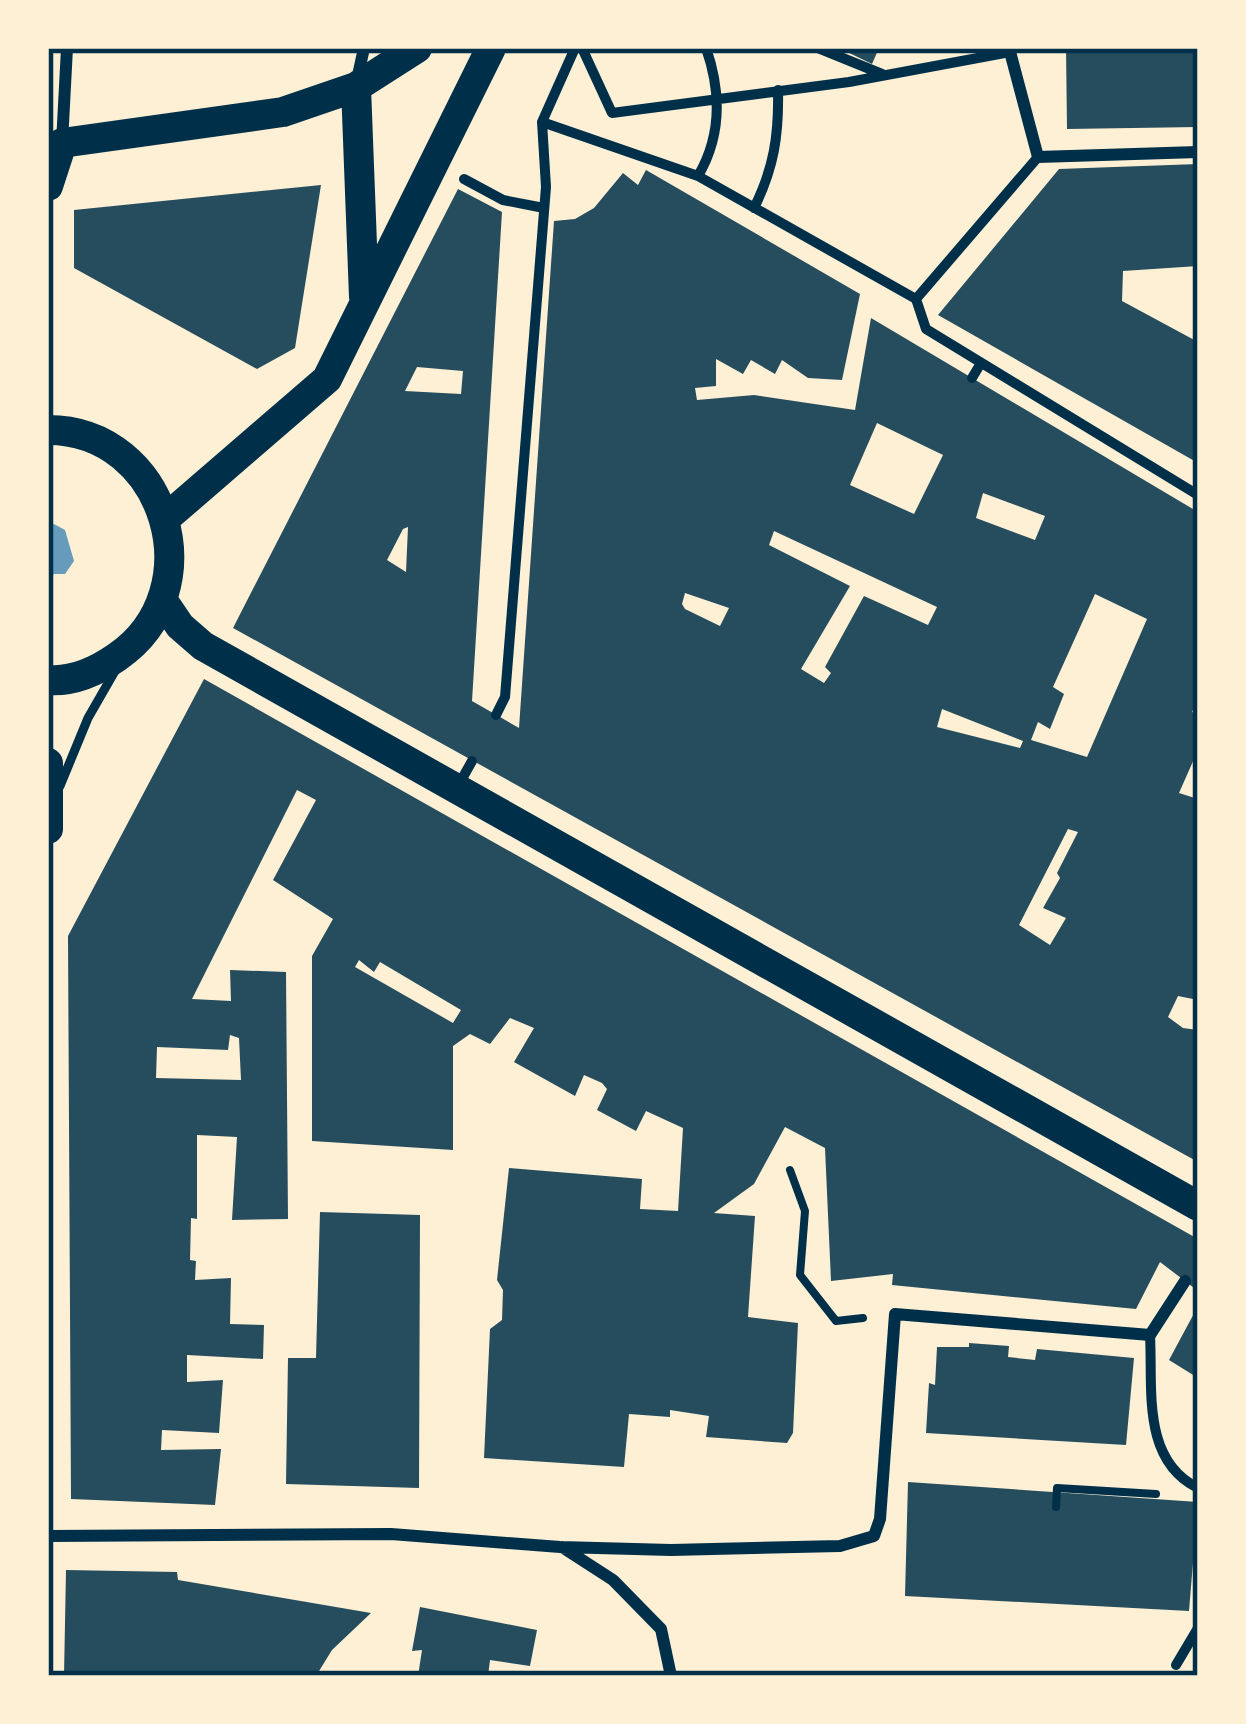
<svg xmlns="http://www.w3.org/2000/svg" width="1246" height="1724" font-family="'Sofia Sans Condensed',sans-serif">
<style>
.water{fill:#669bbc}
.building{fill:#264d5e;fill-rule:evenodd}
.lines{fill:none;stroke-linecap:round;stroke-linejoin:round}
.path{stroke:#003049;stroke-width:8}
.service{stroke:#003049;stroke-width:9}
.pedestrian{stroke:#003049;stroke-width:10}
.minor{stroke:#003049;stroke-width:12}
.primary{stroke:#003049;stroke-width:30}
.neatline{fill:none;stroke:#003049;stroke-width:4.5}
</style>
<rect width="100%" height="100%" fill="#fdf0d5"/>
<path class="water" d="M54,524L65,530L74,561L65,574H54L48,579V527Z"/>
<path class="building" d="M839,48H879L872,64Z
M1066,48H1198V127L1067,129Z
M1198,164V266L1123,271L1122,301L1198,342V463L938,315L1059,169Z
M646,170L860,294L842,380L808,378L782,360L775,374L751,360L743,374L716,359V386L695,388L697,400L754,395L855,410L871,318L1198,512V700L1192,712L1198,714V750L1179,793L1198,799V1000L1178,996L1168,1017L1183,1028L1198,1030V1162L233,628L458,189L502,212L472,701L519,728L554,221L575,219L594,208L623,173L638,185ZM417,367L463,371L461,394L405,391ZM877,423L943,455L914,514L850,485ZM983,493L1045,516L1035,540L976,518ZM408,527L406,572L387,560L403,529ZM774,531L937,607L928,625L864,596L825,667L831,673L824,683L801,669L850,586L769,545ZM685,593L729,608L720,626L685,609L682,604ZM1095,594L1147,619L1087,757L1031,740L1038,722L1050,729L1064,694L1053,687ZM942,709L1023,741L1020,748L937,727ZM1068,829L1078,832L1057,873L1060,878L1043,908L1066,918L1050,945L1019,925Z
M321,185L295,348L257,369L74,268V210Z
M204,679L1198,1239V1291L1160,1262L1136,1309L892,1285L893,1274L831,1281L825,1148L785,1127L754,1184L714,1213L755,1216L748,1317L798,1323L793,1433L787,1443L706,1437L709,1416L670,1410V1417L629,1414L624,1467L484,1458L490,1329L502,1320L503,1290L497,1280L509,1168L642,1179L640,1209L678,1211L683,1128L646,1111L636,1131L597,1110L607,1089L602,1083L584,1075L575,1096L514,1062L534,1028L510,1018L490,1044L470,1034L453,1046V1150L312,1141V956L333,919L273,880L316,800L297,790L192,999L231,1001L230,970L286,972L288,1219L232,1220L237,1137L197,1135V1219L191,1218L190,1260L196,1261L195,1280L231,1278L230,1324L264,1325L263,1359L187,1355V1382L223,1380L219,1433L162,1430L161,1450L221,1449L215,1505L71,1499L68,936ZM359,960L374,972L380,962L461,1010L453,1023L355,967ZM230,1035L239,1038L241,1080L156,1078L157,1047L228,1050Z
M320,1212L420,1215L419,1488L286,1484L288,1358H316Z
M1198,1306V1378L1169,1360Z
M969,1343L1009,1346L1008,1357L1035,1360L1037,1349L1134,1358L1126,1445L926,1433L929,1383L935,1385L937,1347H969Z
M908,1482L1198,1502L1189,1611L905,1596Z
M66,1570L177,1572L178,1580L371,1613L332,1650L316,1676H64Z
M420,1607L537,1630L530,1666L490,1660L488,1676H418L422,1650L412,1651Z"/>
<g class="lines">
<path class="path" d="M790,1170L805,1211L800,1275L836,1321L863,1318
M1056,1507L1057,1488L1156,1494"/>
<path class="service" d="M60,786L88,718L115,671"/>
<path class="pedestrian" d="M582,48L612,113L849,82L1010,52
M818,48L882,74
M542,122L698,176L916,299L1038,157
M698,176C722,135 721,91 706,48
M464,179L503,200L544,208
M754,208C774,168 779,135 778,90
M916,299L926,329L1198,495
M972,378L981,363
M496,715L505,697L546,187L542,122L575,48
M458,786L472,761
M1150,1335C1153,1388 1141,1460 1198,1488
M1176,1665L1198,1628"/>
<path class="minor" d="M1009,48L1038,157L1198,152
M357,80L364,48
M62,143L67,48
M48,1536L391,1534L560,1547L671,1550L840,1546L874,1536L880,1519L895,1314L1150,1335L1185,1281
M562,1547L613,1580L661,1629L671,1676"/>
<path class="primary" d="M356,87L364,297
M48,186L62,143L283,112L356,87L417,48
M48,430C167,430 214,591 117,657C97,671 73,682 48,680
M166,518L327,379L491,48
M163,601L180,626L203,646L1198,1206
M48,763V829"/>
</g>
<rect width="1246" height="1724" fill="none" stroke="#fdf0d5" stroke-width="102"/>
<rect x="51" y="51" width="1144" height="1622" class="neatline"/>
</svg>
